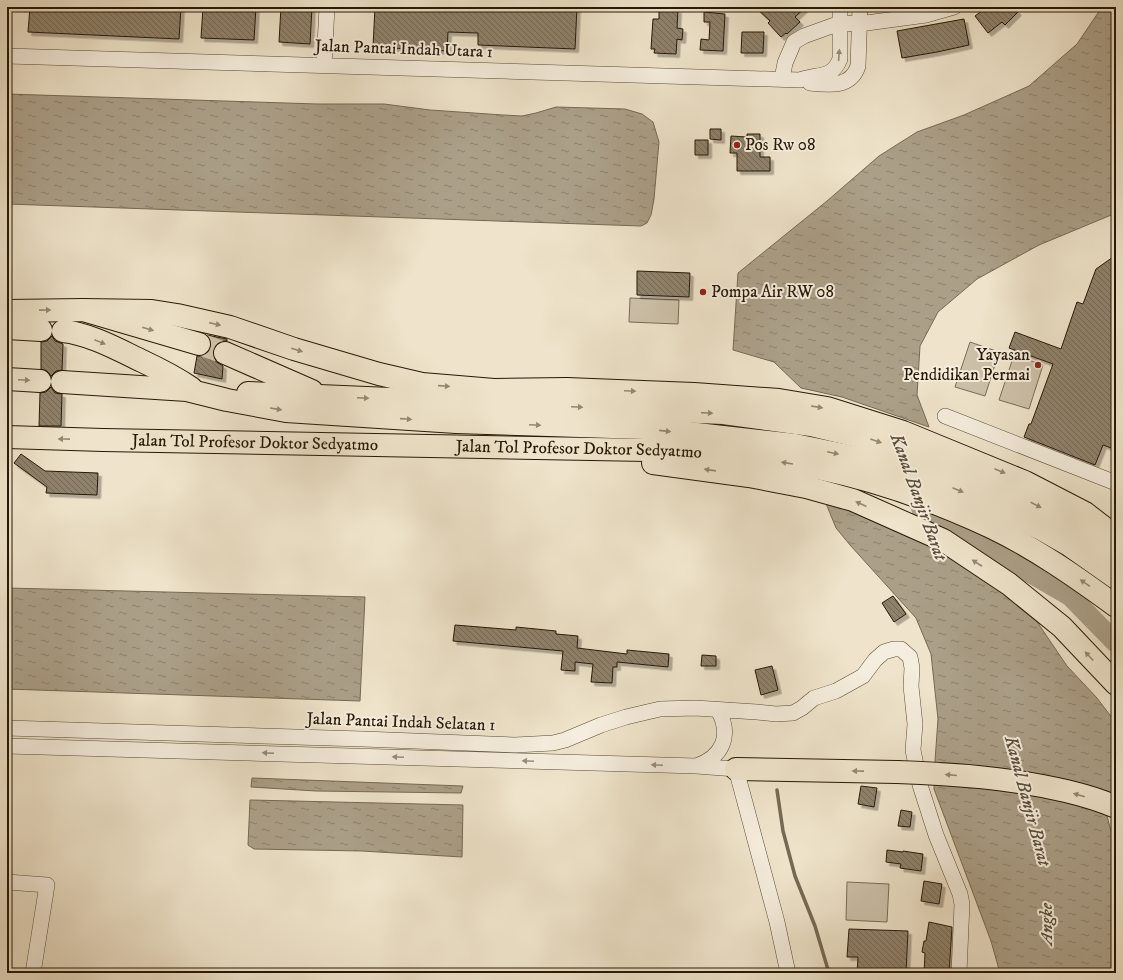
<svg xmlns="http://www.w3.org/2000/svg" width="1123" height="980" font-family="'IM FELL DW Pica',serif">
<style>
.green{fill:#cdc1aa;stroke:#7a6c58}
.water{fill:url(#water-ripples);stroke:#766954}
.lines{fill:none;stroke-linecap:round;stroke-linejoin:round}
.stream{stroke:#766954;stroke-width:3.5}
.river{stroke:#ab9f88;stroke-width:20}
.building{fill:url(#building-back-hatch);stroke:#261806;filter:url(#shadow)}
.highway-tunnel{stroke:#d1c5ad;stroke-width:22;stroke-dasharray:22 11;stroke-linecap:butt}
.minor-casing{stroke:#584b37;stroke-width:16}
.highway-casing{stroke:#261806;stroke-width:24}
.minor{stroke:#f5eddd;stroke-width:15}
.highway{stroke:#efe4cb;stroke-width:22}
.highway-bridge-casing{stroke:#261806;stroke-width:24;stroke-linecap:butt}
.highway-bridge{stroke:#efe4cb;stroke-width:22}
.oneway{fill:#988d7c}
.oneway2{fill:#958872}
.poi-dot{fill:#8f2418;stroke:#f5eddd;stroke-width:1.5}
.labels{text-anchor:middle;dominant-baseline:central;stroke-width:4;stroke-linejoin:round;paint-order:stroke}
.street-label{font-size:17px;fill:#261806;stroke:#f5eddd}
.poi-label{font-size:17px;fill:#261806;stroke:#f5eddd;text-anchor:start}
.water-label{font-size:18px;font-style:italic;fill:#5b4e3a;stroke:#f5eddd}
</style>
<defs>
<pattern id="water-ripples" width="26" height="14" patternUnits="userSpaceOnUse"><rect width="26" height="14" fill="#ab9f88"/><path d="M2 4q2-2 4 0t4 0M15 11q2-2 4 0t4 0" fill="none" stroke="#8b816d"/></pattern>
<pattern id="building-back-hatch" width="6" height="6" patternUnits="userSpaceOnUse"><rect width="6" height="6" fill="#8f826c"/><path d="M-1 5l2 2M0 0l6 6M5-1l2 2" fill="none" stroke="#756957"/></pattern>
<filter id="shadow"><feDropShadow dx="3.5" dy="3.5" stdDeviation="0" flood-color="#0004"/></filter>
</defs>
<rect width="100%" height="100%" fill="#efe4cb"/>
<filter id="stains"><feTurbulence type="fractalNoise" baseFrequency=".005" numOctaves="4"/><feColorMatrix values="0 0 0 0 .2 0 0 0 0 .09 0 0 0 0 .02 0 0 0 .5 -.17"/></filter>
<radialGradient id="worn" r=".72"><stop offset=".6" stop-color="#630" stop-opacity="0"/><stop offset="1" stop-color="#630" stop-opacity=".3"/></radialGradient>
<path class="green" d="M630,298L679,300L678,324L629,322Z
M970,342L999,352L985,396L955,387Z
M1014,355L1043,365L1029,409L999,400Z
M847,882L889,884L887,922L846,920Z"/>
<path class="water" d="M1102,7H1116V213L1039,245L977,279L938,312L920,346L917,395L929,427L842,397L801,388L774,362L733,350L738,273L827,201L879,156L917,132L964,115L1029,86L1077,44Z
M7,94L317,104H384L430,110L503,115L522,116L536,113L556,107L625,109L642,114L653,122L659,142L654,199L651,215L647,223L641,226L7,204Z
M825,501L944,546L1025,604L1067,666L1097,698L1116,723V800L1103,795L1107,816L1116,850V973H1000L991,941L934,789L935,761L938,719L931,654L916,618L850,545L836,528Z
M7,588L365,597L360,701L7,689Z
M252,778L462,786H463L461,793L316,791L251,787Z
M250,800L463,805L462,857L362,851L254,849L248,845Z"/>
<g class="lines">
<path class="stream" d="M777,790L783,831L795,876L815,926L829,973"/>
<path class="river" d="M913,485L934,545
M922,510L1070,596L1116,643"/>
</g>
<path class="building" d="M30,7H181L179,39L28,32Z
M203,7H256L254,40L201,38Z
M281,7H312L310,44L279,42Z
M375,7H577L575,49L478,45V33L448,32L447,51L373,47Z
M662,7L671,8V9L678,10L677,28L683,29L682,40L677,39L676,54L654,53L655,49H651L653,19H659V12L662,11Z
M755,7H806L795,17L800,22L787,34L786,33L781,37L768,23L770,21Z
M987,7H1013L1018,12L1005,25L1002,22L988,33L975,16Z
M704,12L725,14L723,51L700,50L701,39L709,40L710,22H704Z
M964,19L969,45L937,52L902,58L897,31Z
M742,32H764L763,53H741Z
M710,129H721V140L710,139Z
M747,134H760V157H770V171H737V153H730L731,136L747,137Z
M695,140H708V155H695Z
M1116,255V444L1114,449L1103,445L1095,465L1024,437L1029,424H1031L1053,364L1009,348L1015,332L1061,349L1077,302L1083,304L1096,269Z
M637,271L690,273L689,297L637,295Z
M207,335L227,339V341H223L217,343L213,348V354L215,361L223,366L222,379L194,373L197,356H202L207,353L211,348V341Z
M52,336L55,341L63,344L62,370L56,371L51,376L47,371L41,369V342L47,341Z
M51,387L55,393L62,394L61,426H39L40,393L46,392Z
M21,454L45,471L98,473L97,495L46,493L47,487L14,463Z
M893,596L906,614L894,622L882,603Z
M455,625L516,630V627L556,631V634L578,636L577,648L627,654V650L669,654L668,667L617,662V667H613L612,683L591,682L593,664L575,662V671L561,670L563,651L453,641Z
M702,655L716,656V666H701Z
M772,666L778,690L761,695L755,670Z
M861,786L877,788L874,807L858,804Z
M901,810L912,812L910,827L898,826Z
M887,850L903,852V851L923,854L921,871L900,868L901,864L886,862Z
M924,881L942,884L939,904L921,901Z
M929,922L952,927L949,973H924L925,953L922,952L924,941H926Z
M849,929L908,931L906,973H857L858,957H847Z"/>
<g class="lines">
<path class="highway-tunnel" d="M199,344L225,353"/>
<g class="minor-casing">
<path id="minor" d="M7,56L800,80C817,73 832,80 840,59V7
M324,65L327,7
M782,79L785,63L794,42L804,36L840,23L859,24L926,15L954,7
M810,83C829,85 851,88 858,66L860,7
M945,416L1116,483
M7,728L363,739L515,745L553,743L565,740L601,725L626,717L660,709L695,708L757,712L776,714L793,713L802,708L814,698L836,691L863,676L875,660L884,652L894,649H901L910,657L912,668L911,686L915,724L913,750L920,785L936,835L960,894L962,904L959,973
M7,746L696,766L736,769L777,922L788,973
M696,766C723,757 732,735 718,710
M7,882L47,885L33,973"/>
</g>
<g class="highway-casing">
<g id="highway">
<path d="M83,310L152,311L177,315L230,327L294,349L379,374L422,384L494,390L567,389L694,394L779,400L827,408L903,432L1025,482L1085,513L1116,537"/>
<path d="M7,311L83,310L199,344"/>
<path d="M7,328L41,330"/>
<path d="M63,331C90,334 117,349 142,361C159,369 175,377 191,388"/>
<path d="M225,353L312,391"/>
<path d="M7,379L40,381"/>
<path d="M62,382L187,390L227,400L286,411L456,422L644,428L795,445L863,459L926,477L1009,513L1043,530L1069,545L1116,578"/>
<path d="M248,393L723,413L811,425L870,439L949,467L1007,490L1063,518L1116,552"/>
<path id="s1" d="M7,437L103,440L647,450C706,452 765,457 822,469C880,481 937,502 991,527C1035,548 1076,577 1116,606"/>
<path d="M653,463L749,476L806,487L853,500L943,540L1009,584L1062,627L1116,684"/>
<path d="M736,769L897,772"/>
</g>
</g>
<use href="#minor" class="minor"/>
<use href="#highway" class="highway"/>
<g class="highway-bridge-casing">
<path id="highway-bridge" d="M897,772C954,774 1011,778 1066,791C1083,795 1100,800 1116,807"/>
</g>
<use href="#highway-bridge" class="highway-bridge"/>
</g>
<defs><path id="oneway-solid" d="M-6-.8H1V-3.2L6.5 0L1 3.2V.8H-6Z"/></defs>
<g class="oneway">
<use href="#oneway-solid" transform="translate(839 55) rotate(-86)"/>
<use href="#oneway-solid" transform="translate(268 753) rotate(-178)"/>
<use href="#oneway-solid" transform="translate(398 757) rotate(-178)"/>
<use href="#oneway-solid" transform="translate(528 761) rotate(-178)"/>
<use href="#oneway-solid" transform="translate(657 765) rotate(-178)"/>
</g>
<g class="oneway2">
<use href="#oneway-solid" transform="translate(45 310) rotate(-1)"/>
<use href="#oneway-solid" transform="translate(215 324) rotate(13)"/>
<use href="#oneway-solid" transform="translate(148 329) rotate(16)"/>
<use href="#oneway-solid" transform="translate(100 342) rotate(22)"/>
<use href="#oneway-solid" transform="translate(297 350) rotate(17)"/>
<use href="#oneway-solid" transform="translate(24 380) rotate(3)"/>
<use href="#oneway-solid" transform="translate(444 386) rotate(4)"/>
<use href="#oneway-solid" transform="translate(630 391) rotate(2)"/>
<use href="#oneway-solid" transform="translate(363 398) rotate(2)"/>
<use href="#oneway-solid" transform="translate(577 407) rotate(2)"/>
<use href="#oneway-solid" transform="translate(817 407) rotate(9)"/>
<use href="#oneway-solid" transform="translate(276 409) rotate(9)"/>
<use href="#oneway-solid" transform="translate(707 413) rotate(3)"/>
<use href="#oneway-solid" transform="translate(406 419) rotate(4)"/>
<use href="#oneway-solid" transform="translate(535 425) rotate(3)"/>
<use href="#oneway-solid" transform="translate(665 431) rotate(6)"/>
<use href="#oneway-solid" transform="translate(64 439) rotate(-179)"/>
<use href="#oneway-solid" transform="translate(876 441) rotate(19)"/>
<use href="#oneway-solid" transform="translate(833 453) rotate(12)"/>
<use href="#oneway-solid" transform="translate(787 463) rotate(-171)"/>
<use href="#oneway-solid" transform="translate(710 470) rotate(-172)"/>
<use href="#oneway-solid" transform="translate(1000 471) rotate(23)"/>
<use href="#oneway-solid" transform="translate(958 490) rotate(23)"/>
<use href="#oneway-solid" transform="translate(861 504) rotate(-156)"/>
<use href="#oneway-solid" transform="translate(1036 505) rotate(27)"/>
<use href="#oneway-solid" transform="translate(977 563) rotate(-147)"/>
<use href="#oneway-solid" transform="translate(1085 583) rotate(-145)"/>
<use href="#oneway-solid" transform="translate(1089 656) rotate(-133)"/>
<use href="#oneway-solid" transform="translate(858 771) rotate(-179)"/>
<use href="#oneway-solid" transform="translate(951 775) rotate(-175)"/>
<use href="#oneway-solid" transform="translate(1079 795) rotate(-164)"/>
</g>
<g class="poi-dot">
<circle cx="737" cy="145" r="4"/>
<circle cx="703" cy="292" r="4"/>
<circle cx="1038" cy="365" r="4"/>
</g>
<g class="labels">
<g class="street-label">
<text transform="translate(404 49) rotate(2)">Jalan Pantai Indah Utara 1</text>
<text stroke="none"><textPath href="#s1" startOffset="248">Jalan Tol Profesor Doktor Sedyatmo</textPath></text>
<text stroke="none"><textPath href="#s1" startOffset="572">Jalan Tol Profesor Doktor Sedyatmo</textPath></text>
<text transform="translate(401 722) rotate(2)">Jalan Pantai Indah Selatan 1</text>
</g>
<g class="poi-label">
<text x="745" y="145">Pos Rw 08</text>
<text x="711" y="292">Pompa Air RW 08</text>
<text x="1030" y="355" text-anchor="end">Yayasan<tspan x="1030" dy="20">Pendidikan Permai</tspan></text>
</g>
<g class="water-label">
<text transform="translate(918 497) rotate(70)">Kanal Banjir Barat</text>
<text transform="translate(1027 801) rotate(75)">Kanal Banjir Barat</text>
<text transform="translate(1047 924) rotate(-90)">Angke</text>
</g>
</g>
<rect width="1123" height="980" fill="none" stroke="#efe4cb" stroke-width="24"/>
<rect x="8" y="8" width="1107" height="964" fill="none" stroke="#261806" stroke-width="2"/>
<rect x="12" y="12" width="1099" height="956" fill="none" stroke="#261806"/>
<rect width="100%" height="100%" filter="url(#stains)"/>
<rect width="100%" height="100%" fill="url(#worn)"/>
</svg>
